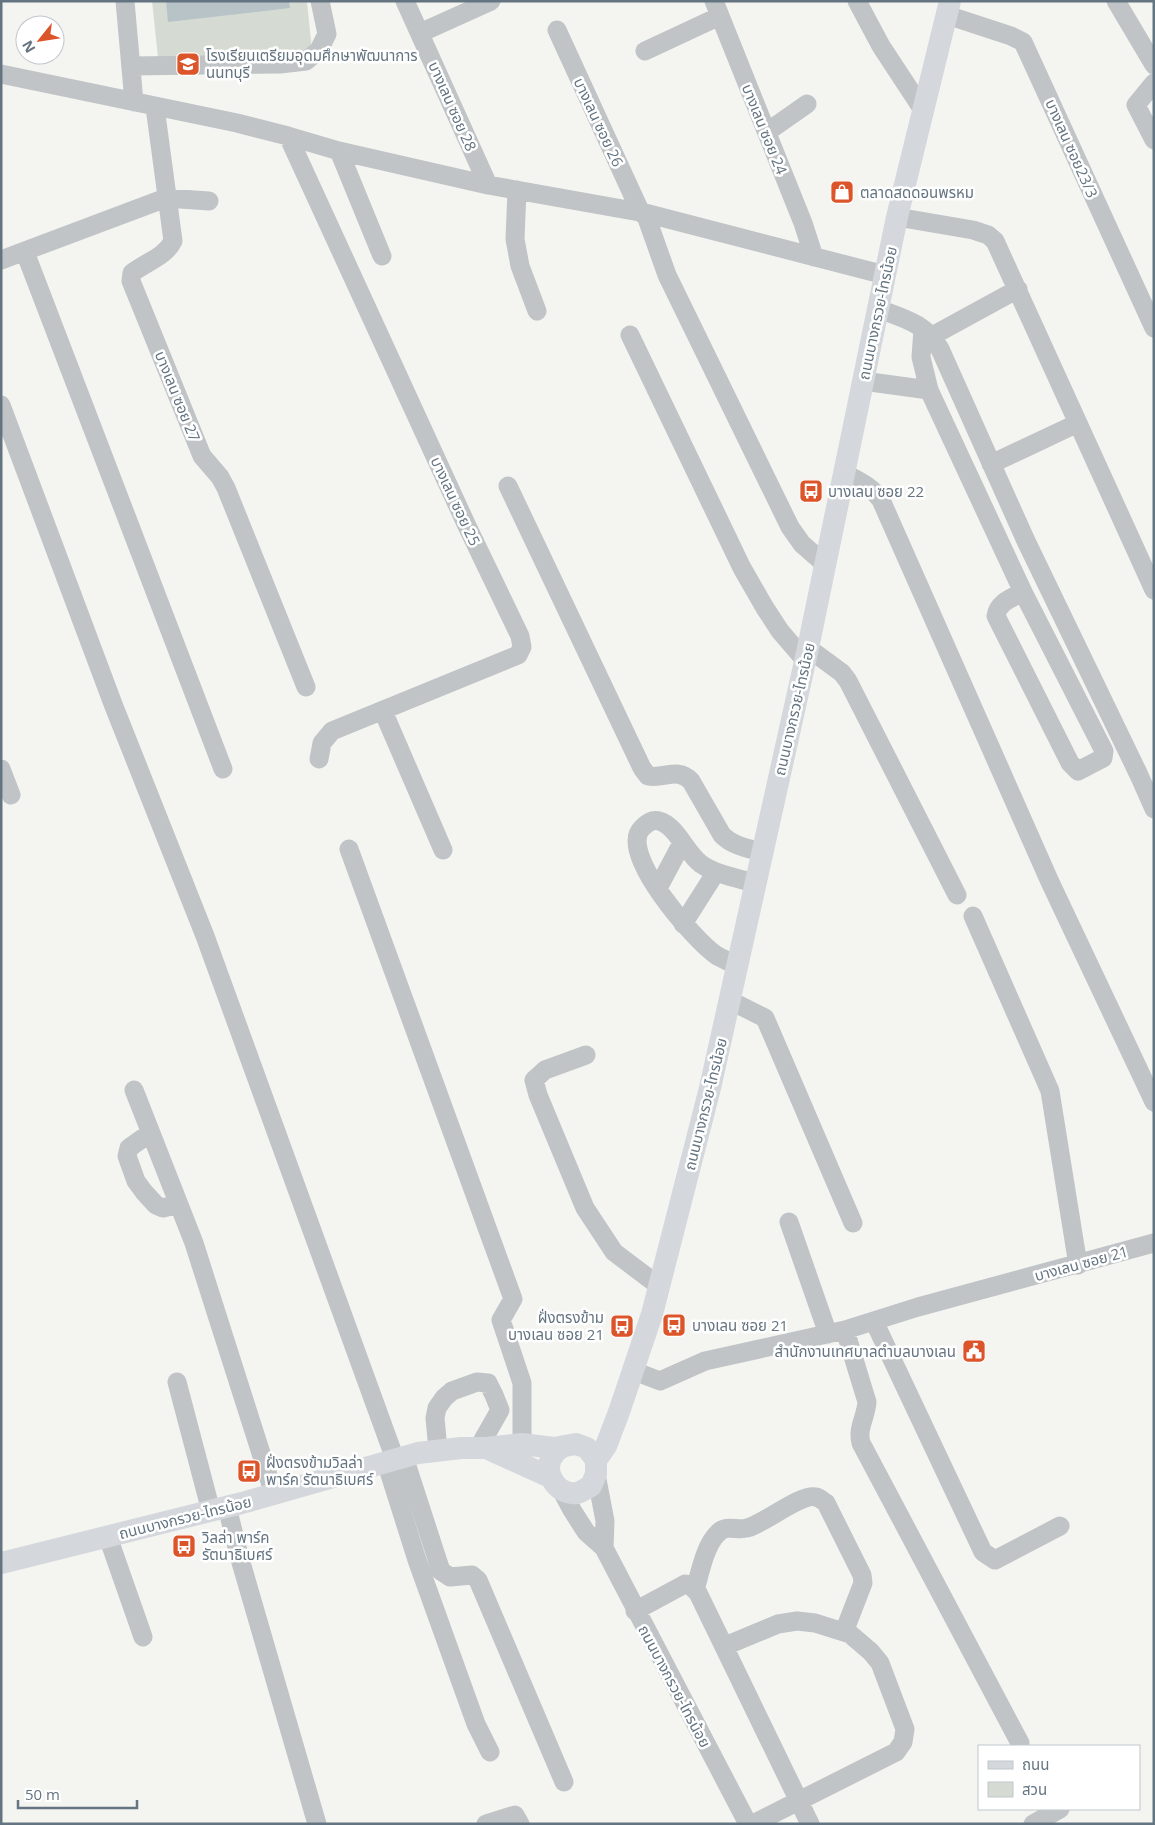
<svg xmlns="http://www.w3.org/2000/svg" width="1155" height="1825" font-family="'Open Sans','Noto Sans Thai',sans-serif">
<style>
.green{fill:#d5dbd2}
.water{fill:#b7c3c7}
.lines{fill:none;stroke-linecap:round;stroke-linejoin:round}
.minor{stroke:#c0c4c7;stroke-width:19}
.major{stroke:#d4d8dc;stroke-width:22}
.labels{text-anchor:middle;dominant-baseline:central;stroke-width:5;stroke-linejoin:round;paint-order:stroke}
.poi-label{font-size:15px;fill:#647481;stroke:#fff;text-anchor:start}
.street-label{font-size:15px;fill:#647481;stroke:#fff}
</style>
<rect width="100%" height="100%" fill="#f4f5f1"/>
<path class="green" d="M152,1H307L312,51L159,67Z"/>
<path class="water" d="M166,1H289L290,8L168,22Z"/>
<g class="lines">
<path class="minor" d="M125,1L134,102
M405,1L488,185
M714,1L803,223L814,257
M857,1L881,46L923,110
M1116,1L1154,65
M947,15L1011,36L1023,42L1154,328
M557,30L641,213
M420,33L491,1
M645,51L720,16
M132,66L280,64L306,61L319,50L327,34L320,1
M1,74L237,123L288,136L339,151L488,185L645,213L885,275
M1154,83L1136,105L1154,140
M155,107L173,241C165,257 146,262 132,273L131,281L202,456L220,477L226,488L306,687
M767,132L807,104
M288,136L467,526L520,636L522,647L518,655L332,731L322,743L319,759
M339,151L382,256
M517,190L515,239L520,266L537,311
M645,213L667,275L790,527L802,544L826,565
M897,217L973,230L988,235L995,241L1154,590
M25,252L223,769
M1,260L166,198L209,201
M879,309C905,319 925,323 940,349L1026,541L1138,773L1154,809
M923,329L921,357L929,390L1023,592L1104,751L1103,758L1078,771L1070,763L996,616C998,602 1012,598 1023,592
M630,335L742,568L765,608L780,631L805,660
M932,336L1018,289
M863,381L929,390
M1,405L113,704L205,936L395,1459
M991,464L1078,423
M844,473C859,481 871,486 881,500L1050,882L1154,1102
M508,486L642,768L648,776C665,779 677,767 691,781L722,835C733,846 747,848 762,852
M808,648L842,673L848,681L957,895
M383,711L443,850
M1,769L11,795
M349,849L513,1299L501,1320L522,1383V1444
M658,888L682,843
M973,916L1050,1091L1078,1265
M683,924L716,872
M737,966C730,962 722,959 716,955C695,941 617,852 642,828C647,823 652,819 659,821C676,825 686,853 701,864C717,875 737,878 755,883
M729,1000L765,1018L853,1223
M586,1055L545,1070L534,1080L538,1095L585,1208L614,1252L659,1286
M134,1090L194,1243L274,1494
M150,1133L129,1148L127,1156L136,1181L144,1192L156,1205L163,1208L178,1204
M789,1222L828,1334
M874,1321L983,1552L995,1560L1060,1526
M845,1330L867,1402C866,1417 857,1428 861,1443L1020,1743
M634,1371L660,1381L705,1361L845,1330L918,1307L1154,1243
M177,1382L211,1511
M438,1450L435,1418L437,1408L444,1398L452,1391L477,1382L488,1383L494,1395L500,1410L479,1447
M404,1457L441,1571L450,1577L472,1575L478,1580L564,1782
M386,1462L417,1560L476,1724L490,1752
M596,1474L605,1521L604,1548
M562,1491L572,1510L586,1532L604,1548L748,1824
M227,1507L240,1559L317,1824
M108,1537L143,1637
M695,1590C700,1573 705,1545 718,1533C727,1524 737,1531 747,1528C764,1524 801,1493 816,1497C820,1498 823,1501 826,1503L862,1575L863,1583L844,1632
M635,1611L685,1584L690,1585L698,1593L810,1824
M725,1646L778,1624L797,1621L815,1623L850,1634L871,1652L880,1663L905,1729L903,1742L896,1752L753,1824
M486,1824L515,1815L520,1824
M1033,1824L1060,1809"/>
<path class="major" d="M486,1448L550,1477
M596,1460L606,1446L619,1412L652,1314L710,1088L808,648L897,217L950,1
M1,1563L242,1503L418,1453L461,1448H486L522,1444L554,1448L576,1444L587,1448L596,1460V1474L591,1486C587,1488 581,1492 577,1493C556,1496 540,1469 555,1453C557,1450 561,1448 564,1446"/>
</g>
<defs>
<g id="school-square" transform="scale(1.25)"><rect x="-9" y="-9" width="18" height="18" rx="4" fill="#dc5429" stroke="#fff"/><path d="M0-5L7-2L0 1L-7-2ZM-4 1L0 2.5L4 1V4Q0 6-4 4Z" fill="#fff"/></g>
<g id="shop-square" transform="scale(1.25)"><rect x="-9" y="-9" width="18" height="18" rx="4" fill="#dc5429" stroke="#fff"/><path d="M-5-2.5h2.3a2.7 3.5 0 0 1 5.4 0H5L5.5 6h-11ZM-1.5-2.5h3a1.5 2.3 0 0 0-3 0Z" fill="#fff"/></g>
<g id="bus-square" transform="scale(1.25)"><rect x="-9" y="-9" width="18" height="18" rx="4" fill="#dc5429" stroke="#fff"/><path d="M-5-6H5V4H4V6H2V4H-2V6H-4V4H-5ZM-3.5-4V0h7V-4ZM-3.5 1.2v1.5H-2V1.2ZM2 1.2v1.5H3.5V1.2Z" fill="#fff"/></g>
<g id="civic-square" transform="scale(1.25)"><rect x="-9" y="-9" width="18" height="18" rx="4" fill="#dc5429" stroke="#fff"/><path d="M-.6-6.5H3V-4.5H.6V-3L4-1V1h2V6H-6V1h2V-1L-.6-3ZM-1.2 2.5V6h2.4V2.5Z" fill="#fff"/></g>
</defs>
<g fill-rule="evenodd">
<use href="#school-square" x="188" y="64"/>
<use href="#shop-square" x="842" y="192"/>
<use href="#bus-square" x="811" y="491"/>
<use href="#bus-square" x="674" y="1325"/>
<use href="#bus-square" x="622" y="1326"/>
<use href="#civic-square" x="974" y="1351"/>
<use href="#bus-square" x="249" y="1471"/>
<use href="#bus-square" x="184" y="1546"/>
</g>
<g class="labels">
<g class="poi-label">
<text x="206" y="55">โรงเรียนเตรียมอุดมศึกษาพัฒนาการ<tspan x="206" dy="17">นนทบุรี</tspan></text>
<text x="860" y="192">ตลาดสดดอนพรหม</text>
<text x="828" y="491">บางเลน ซอย 22</text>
<text x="604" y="1317" text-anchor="end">ฝั่งตรงข้าม<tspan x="604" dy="17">บางเลน ซอย 21</tspan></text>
<text x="692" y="1325">บางเลน ซอย 21</text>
<text x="956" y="1351" text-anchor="end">สำนักงานเทศบาลตำบลบางเลน</text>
<text x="266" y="1462">ฝั่งตรงข้ามวิลล่า<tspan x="266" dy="17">พาร์ค รัตนาธิเบศร์</tspan></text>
<text x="202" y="1537">วิลล่า พาร์ค<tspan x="202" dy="17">รัตนาธิเบศร์</tspan></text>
</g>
<g class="street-label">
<text transform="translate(453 106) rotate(66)">บางเลน ซอย 28</text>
<text transform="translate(599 122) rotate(65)">บางเลน ซอย 26</text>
<text transform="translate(765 129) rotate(68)">บางเลน ซอย 24</text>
<text transform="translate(1072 148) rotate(66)">บางเลน ซอย23/3</text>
<text transform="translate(877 313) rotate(-78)">ถนนบางกรวย-ไทรน้อย</text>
<text transform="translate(178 396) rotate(68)">บางเลน ซอย 27</text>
<text transform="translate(456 501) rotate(65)">บางเลน ซอย 25</text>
<text transform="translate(794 709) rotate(-77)">ถนนบางกรวย-ไทรน้อย</text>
<text transform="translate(705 1104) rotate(-76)">ถนนบางกรวย-ไทรน้อย</text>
<text transform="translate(1081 1263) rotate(-15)">บางเลน ซอย 21</text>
<text transform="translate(185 1517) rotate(-14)">ถนนบางกรวย-ไทรน้อย</text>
<text transform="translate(675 1686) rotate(62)">ถนนบางกรวย-ไทรน้อย</text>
</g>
</g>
<rect width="1155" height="1825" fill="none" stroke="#647481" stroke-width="5"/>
<rect x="978" y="1745" width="162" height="65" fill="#ffffff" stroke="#c1c7cd"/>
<rect x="988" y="1761" width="25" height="8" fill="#d4d8dc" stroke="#c1c7cd"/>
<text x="1022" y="1770" font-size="15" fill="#647481">ถนน</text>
<rect x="988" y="1782" width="25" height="15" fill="#d5dbd2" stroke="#c1c7cd"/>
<text x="1022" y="1795" font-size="15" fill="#647481">สวน</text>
<g transform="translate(40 40) rotate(240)"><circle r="24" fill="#ffffff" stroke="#c1c7cd"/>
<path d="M0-4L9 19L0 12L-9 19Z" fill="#dc5429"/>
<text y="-8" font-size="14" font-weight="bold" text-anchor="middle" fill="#647481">N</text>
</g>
<path d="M18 1800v8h119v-8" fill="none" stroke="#647481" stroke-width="2.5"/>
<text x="25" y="1800" font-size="15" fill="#647481" stroke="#ffffff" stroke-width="4" paint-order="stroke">50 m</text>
</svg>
